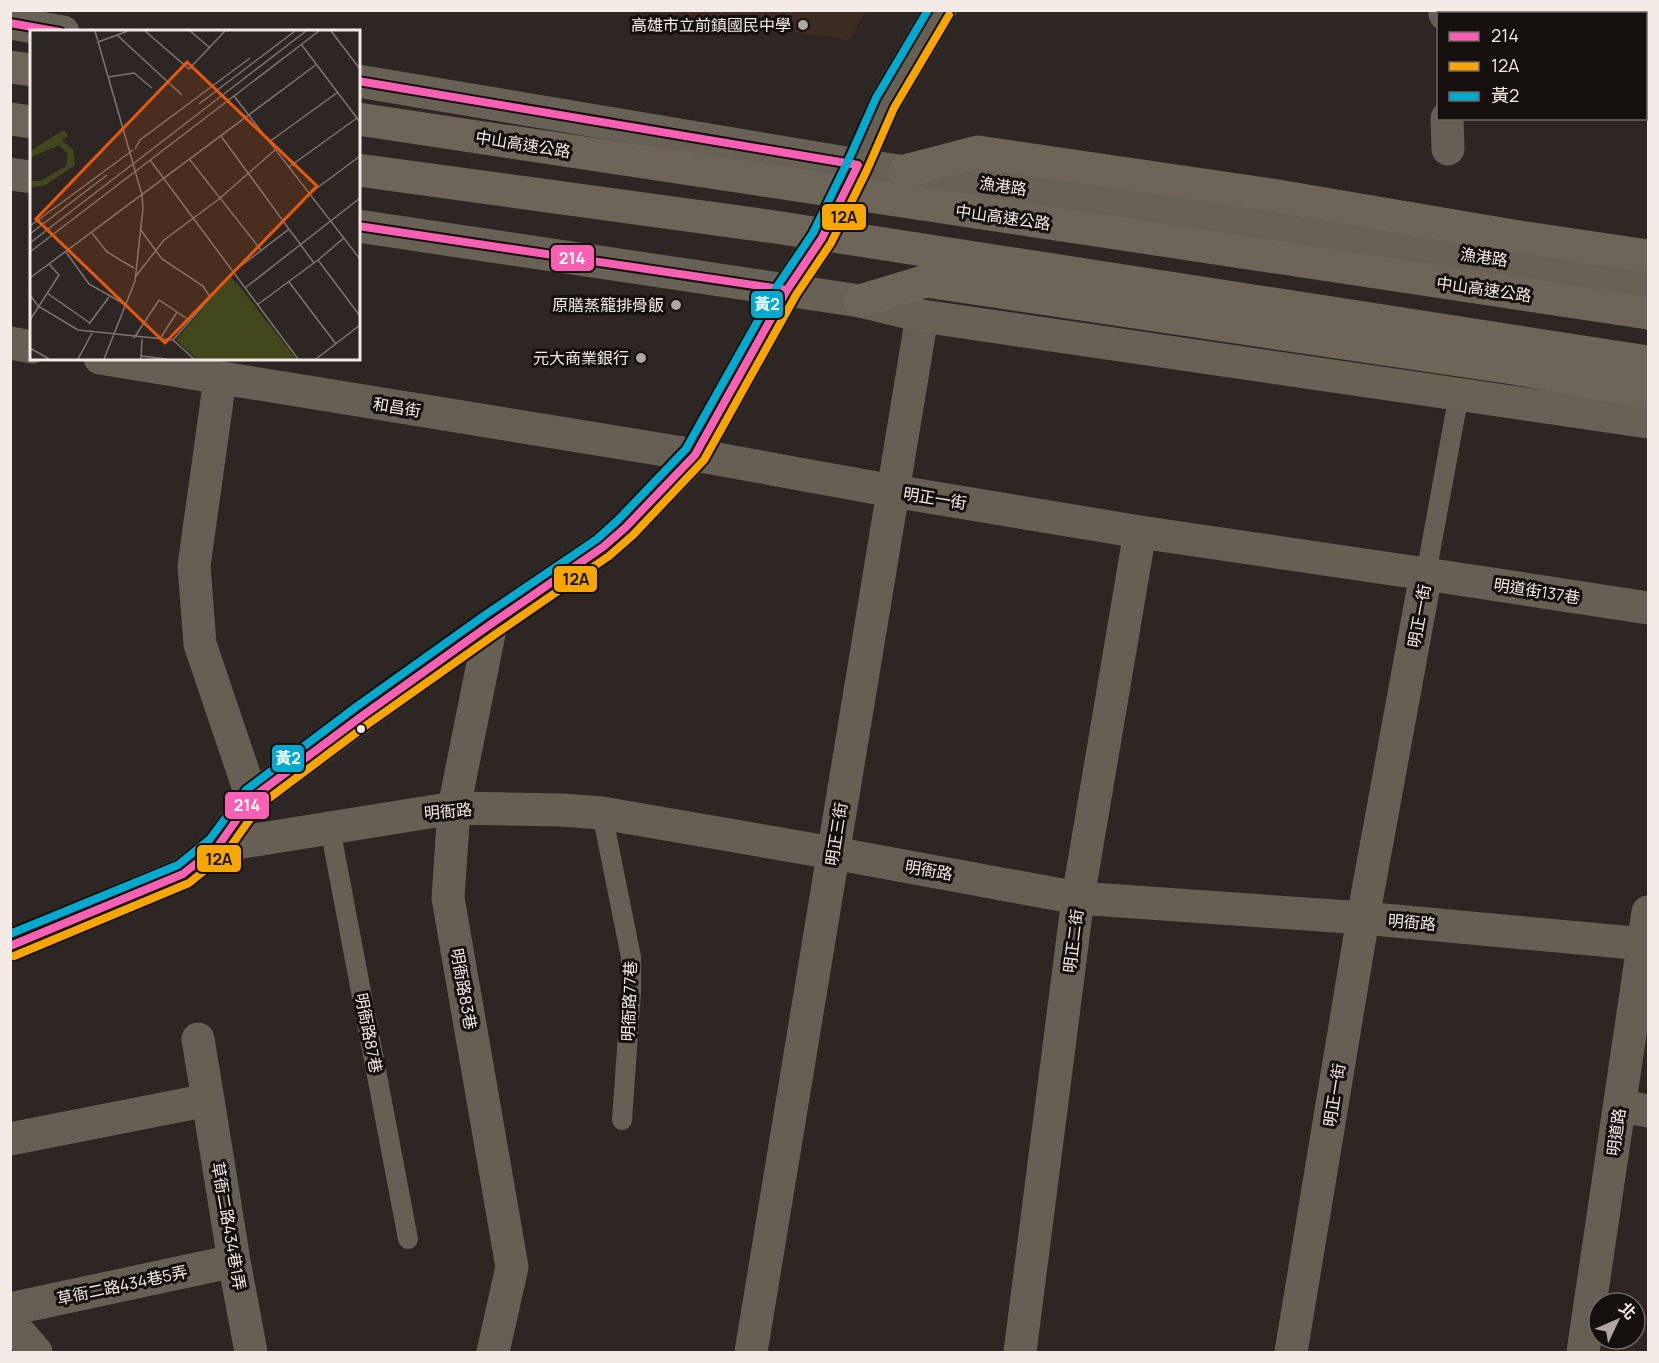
<svg xmlns="http://www.w3.org/2000/svg" width="1659" height="1363" font-family="Manrope,'Noto Sans TC',sans-serif">
<style>
.built{fill:#3d2c22}
.lines{fill:none;stroke-linecap:round;stroke-linejoin:round}
.lane{stroke:#655f54;stroke-width:20}
.street{stroke:#655f54;stroke-width:33}
.secondary{stroke:#686155;stroke-width:33}
.highway{stroke:#6d6558;stroke-width:33}
.bus-1-casing{stroke:#15100d;stroke-width:12}
.bus-2-casing{stroke:#15100d;stroke-width:12}
.bus-3-casing{stroke:#15100d;stroke-width:12}
.bus-1{stroke:#f860b3;stroke-width:8}
.bus-2{stroke:#f7a600;stroke-width:8}
.bus-3{stroke:#00a9ce;stroke-width:8}
.poi-dot{fill:#aea6a2;stroke:#15100d;stroke-width:2}
.bus-dot{fill:#f4ebe7;stroke:#15100d;stroke-width:2}
.labels{text-anchor:middle;dominant-baseline:central;stroke-width:6;stroke-linejoin:round;paint-order:stroke}
.poi-label{font-size:16px;fill:#f4ebe7;stroke:#15100d;text-anchor:end}
.street-label{font-size:16px;fill:#f4ebe7;stroke:#15100d}
.inset-road{fill:none;stroke:#7d7571;stroke-width:1.5}
.view{fill:#e8590c;fill-opacity:0.15;stroke:#e8590c;stroke-width:3}
.inset-edge{fill:none;stroke:#f4ebe7;stroke-width:3}
.line-badge{stroke:#15100d;stroke-width:2}
.badge-label{font-size:16px;text-anchor:middle;font-weight:bold;fill:#fff}
.pale-badge-label{font-size:16px;text-anchor:middle;font-weight:bold;fill:#111}
</style>
<rect width="100%" height="100%" fill="#2d2623"/>
<path class="built" d="M649,11H866L849,40Z"/>
<g class="lines">
<path class="lane" d="M1426,574L1459,394
M602,813L631,957V992L622,1120
M330,828L408,1239"/>
<path class="street" d="M1445,10V14
M1624,10V14
M1646,47H1648
M1447,118L1448,149
M10,343L32,347
M100,358L695,455L893,491L1140,532L1426,574L1648,608
M220,379L194,566L200,644L252,798
M491,624L454,808L448,898L512,1267L493,1352
M218,846L454,808L561,810L602,813L833,853L1078,898L1363,918L1644,944
M10,946L183,874L218,846L252,798L362,716L491,624L603,547L625,528L695,455L787,290L822,238L858,165L885,103L940,10
M198,1039L208,1100
M1620,1106L1648,1111
M10,1139L208,1100L234,1261L251,1352
M10,1309L234,1261
M10,1322L36,1352
M751,1352L922,316
M1020,1352L1078,898L1140,532
M1291,1352L1363,918L1426,574
M1583,1352L1648,912"/>
<path class="secondary" d="M10,23L63,32
M358,81L858,165L1648,281
M10,174L32,177
M358,226L860,301L922,316L1648,422"/>
<path class="highway" d="M10,67L32,70
M10,119L32,122
M358,119L1648,313
M358,170L775,227L1648,362
M905,171L978,152L1265,194L1513,236L1648,256
M860,301L926,281L1513,368L1648,392"/>
<g class="bus-1-casing">
<path id="bus-1" d="M10,23L60,32
M358,226L787,290
M10,946L183,874L218,846L252,798L362,716L491,624L603,547L625,528L695,455L787,290L822,238L858,165L358,81"/>
</g>
<g class="bus-2-casing">
<path id="bus-2" d="M14,956L189,883L226,853L260,805L368,724L497,633L609,556L633,535L704,460L796,295L831,243L867,170L894,108L949,15"/>
</g>
<g class="bus-3-casing">
<path id="bus-3" d="M10,934L178,865L210,839L246,790L356,707L485,615L597,539L618,520L686,449L778,285L813,233L848,161L876,98L928,10"/>
</g>
<use href="#bus-1" class="bus-1"/>
<use href="#bus-2" class="bus-2"/>
<use href="#bus-3" class="bus-3"/>
</g>
<g class="poi-dot">
<circle cx="803" cy="25" r="6"/>
<circle cx="676" cy="305" r="6"/>
<circle cx="641" cy="358" r="6"/>
</g>
<circle class="bus-dot" cx="361" cy="729" r="5"/>
<g class="labels">
<g class="poi-label">
<text x="791" y="25">高雄市立前鎮國民中學</text>
<text x="664" y="305">原膳蒸籠排骨飯</text>
<text x="629" y="358">元大商業銀行</text>
</g>
<g class="street-label">
<text transform="translate(523 144) rotate(9)">中山高速公路</text>
<text transform="translate(1003 186) rotate(8)">漁港路</text>
<text transform="translate(1003 217) rotate(8)">中山高速公路</text>
<text transform="translate(1484 257) rotate(8)">漁港路</text>
<text transform="translate(1484 289) rotate(8)">中山高速公路</text>
<text transform="translate(397 407) rotate(9)">和昌街</text>
<text transform="translate(935 498) rotate(9)">明正一街</text>
<text transform="translate(1537 591) rotate(9)">明道街137巷</text>
<text transform="translate(1419 616) rotate(-80)">明正一街</text>
<text transform="translate(448 811) rotate(-5)">明衙路</text>
<text transform="translate(836 834) rotate(-81)">明正三街</text>
<text transform="translate(929 870) rotate(10)">明衙路</text>
<text transform="translate(1412 922) rotate(5)">明衙路</text>
<text transform="translate(1073 941) rotate(-83)">明正二街</text>
<text transform="translate(464 989) rotate(80)">明衙路83巷</text>
<text transform="translate(629 1001) rotate(-88)">明衙路77巷</text>
<text transform="translate(369 1033) rotate(79)">明衙路87巷</text>
<text transform="translate(1334 1095) rotate(-81)">明正一街</text>
<text transform="translate(1616 1132) rotate(-82)">明道路</text>
<text transform="translate(229 1226) rotate(80)">草衙二路434巷1弄</text>
<text transform="translate(122 1285) rotate(-12)">草衙二路434巷5弄</text>
</g>
</g>
<g transform="translate(30 30)">
<rect width="330" height="330" fill="#2d2623"/>
<path d="M34,100L38,106L32,110L43,120L45,135L14,156L0,157V151H10L36,136L38,124L29,115L0,128V121ZM200,246L211,258L266,329H167L146,310Z" fill="#42481c"/>
<path class="inset-road" d="M65,1L112,165L113,178L105,251L74,329M115,1L159,39L195,1M160,1L180,18M301,1L330,39M87,5L152,65M68,12L98,1M271,14L330,92M78,47L104,43L122,58M204,66L330,229M169,74L265,1M239,112L308,62M105,119L110,110L220,28M120,130L268,329M160,130L231,220M259,137L327,88M279,164L330,126M0,196L103,120M110,199L132,229L173,256L180,267M259,199L284,233M62,203L77,222L104,238M0,204L77,145M0,213L276,1M0,222L289,1M36,222L59,254L96,275M288,230L314,208M106,246L134,210L189,169L245,120M0,248L287,34M259,252L306,314M215,258L330,168M17,263L60,293M0,265L8,276L48,300L143,310M227,275L288,230L330,286M0,290L29,245L19,234M59,294L79,267M104,308L129,270L159,290M130,309L147,282M0,318L19,329M111,326L137,329M48,329L62,303M111,329L112,309M164,329L143,310L203,242L259,199L191,106M286,329L330,295"/>
<path class="view" d="M157,32L287,156L135,313L6,189Z"/>
<rect width="330" height="330" class="inset-edge"/>
</g>
<g class="line-badge">
<rect x="821" y="203" width="46" height="28" rx="6" fill="#f7a600"/>
<rect x="550" y="244" width="45" height="28" rx="6" fill="#f860b3"/>
<rect x="750" y="290" width="34" height="29" rx="6" fill="#00a9ce"/>
<rect x="553" y="565" width="45" height="28" rx="6" fill="#f7a600"/>
<rect x="271" y="744" width="34" height="29" rx="6" fill="#00a9ce"/>
<rect x="224" y="791" width="46" height="29" rx="6" fill="#f860b3"/>
<rect x="196" y="844" width="46" height="29" rx="6" fill="#f7a600"/>
</g>
<g class="badge-label">
<text x="572" y="264">214</text>
<text x="767" y="310">黃2</text>
<text x="288" y="764">黃2</text>
<text x="247" y="811">214</text>
</g>
<g class="pale-badge-label">
<text x="844" y="223">12A</text>
<text x="576" y="585">12A</text>
<text x="219" y="865">12A</text>
</g>
<rect width="1659" height="1363" fill="none" stroke="#f4ebe7" stroke-width="24"/>
<rect x="1437" y="12" width="210" height="108" fill="#15100d" stroke="#6e6864" stroke-width="1.5"/>
<rect x="1449" y="32" width="30" height="9" fill="#f860b3" stroke="#6e6864" stroke-width="1.5"/>
<text x="1491" y="42" font-size="18" fill="#f4ebe7">214</text>
<rect x="1449" y="62" width="30" height="9" fill="#f7a600" stroke="#6e6864" stroke-width="1.5"/>
<text x="1491" y="72" font-size="18" fill="#f4ebe7">12A</text>
<rect x="1449" y="92" width="30" height="9" fill="#00a9ce" stroke="#6e6864" stroke-width="1.5"/>
<text x="1491" y="102" font-size="18" fill="#f4ebe7">黃2</text>
<g transform="translate(1617 1321) rotate(46)"><circle r="28" fill="#15100d" stroke="#6e6864" stroke-width="1.5"/>
<path d="M0-4.5L10 22L0 15L-10 22Z" fill="#aea6a2"/>
<text y="-9" font-size="16" font-weight="bold" text-anchor="middle" fill="#f4ebe7">北</text>
</g>
</svg>
